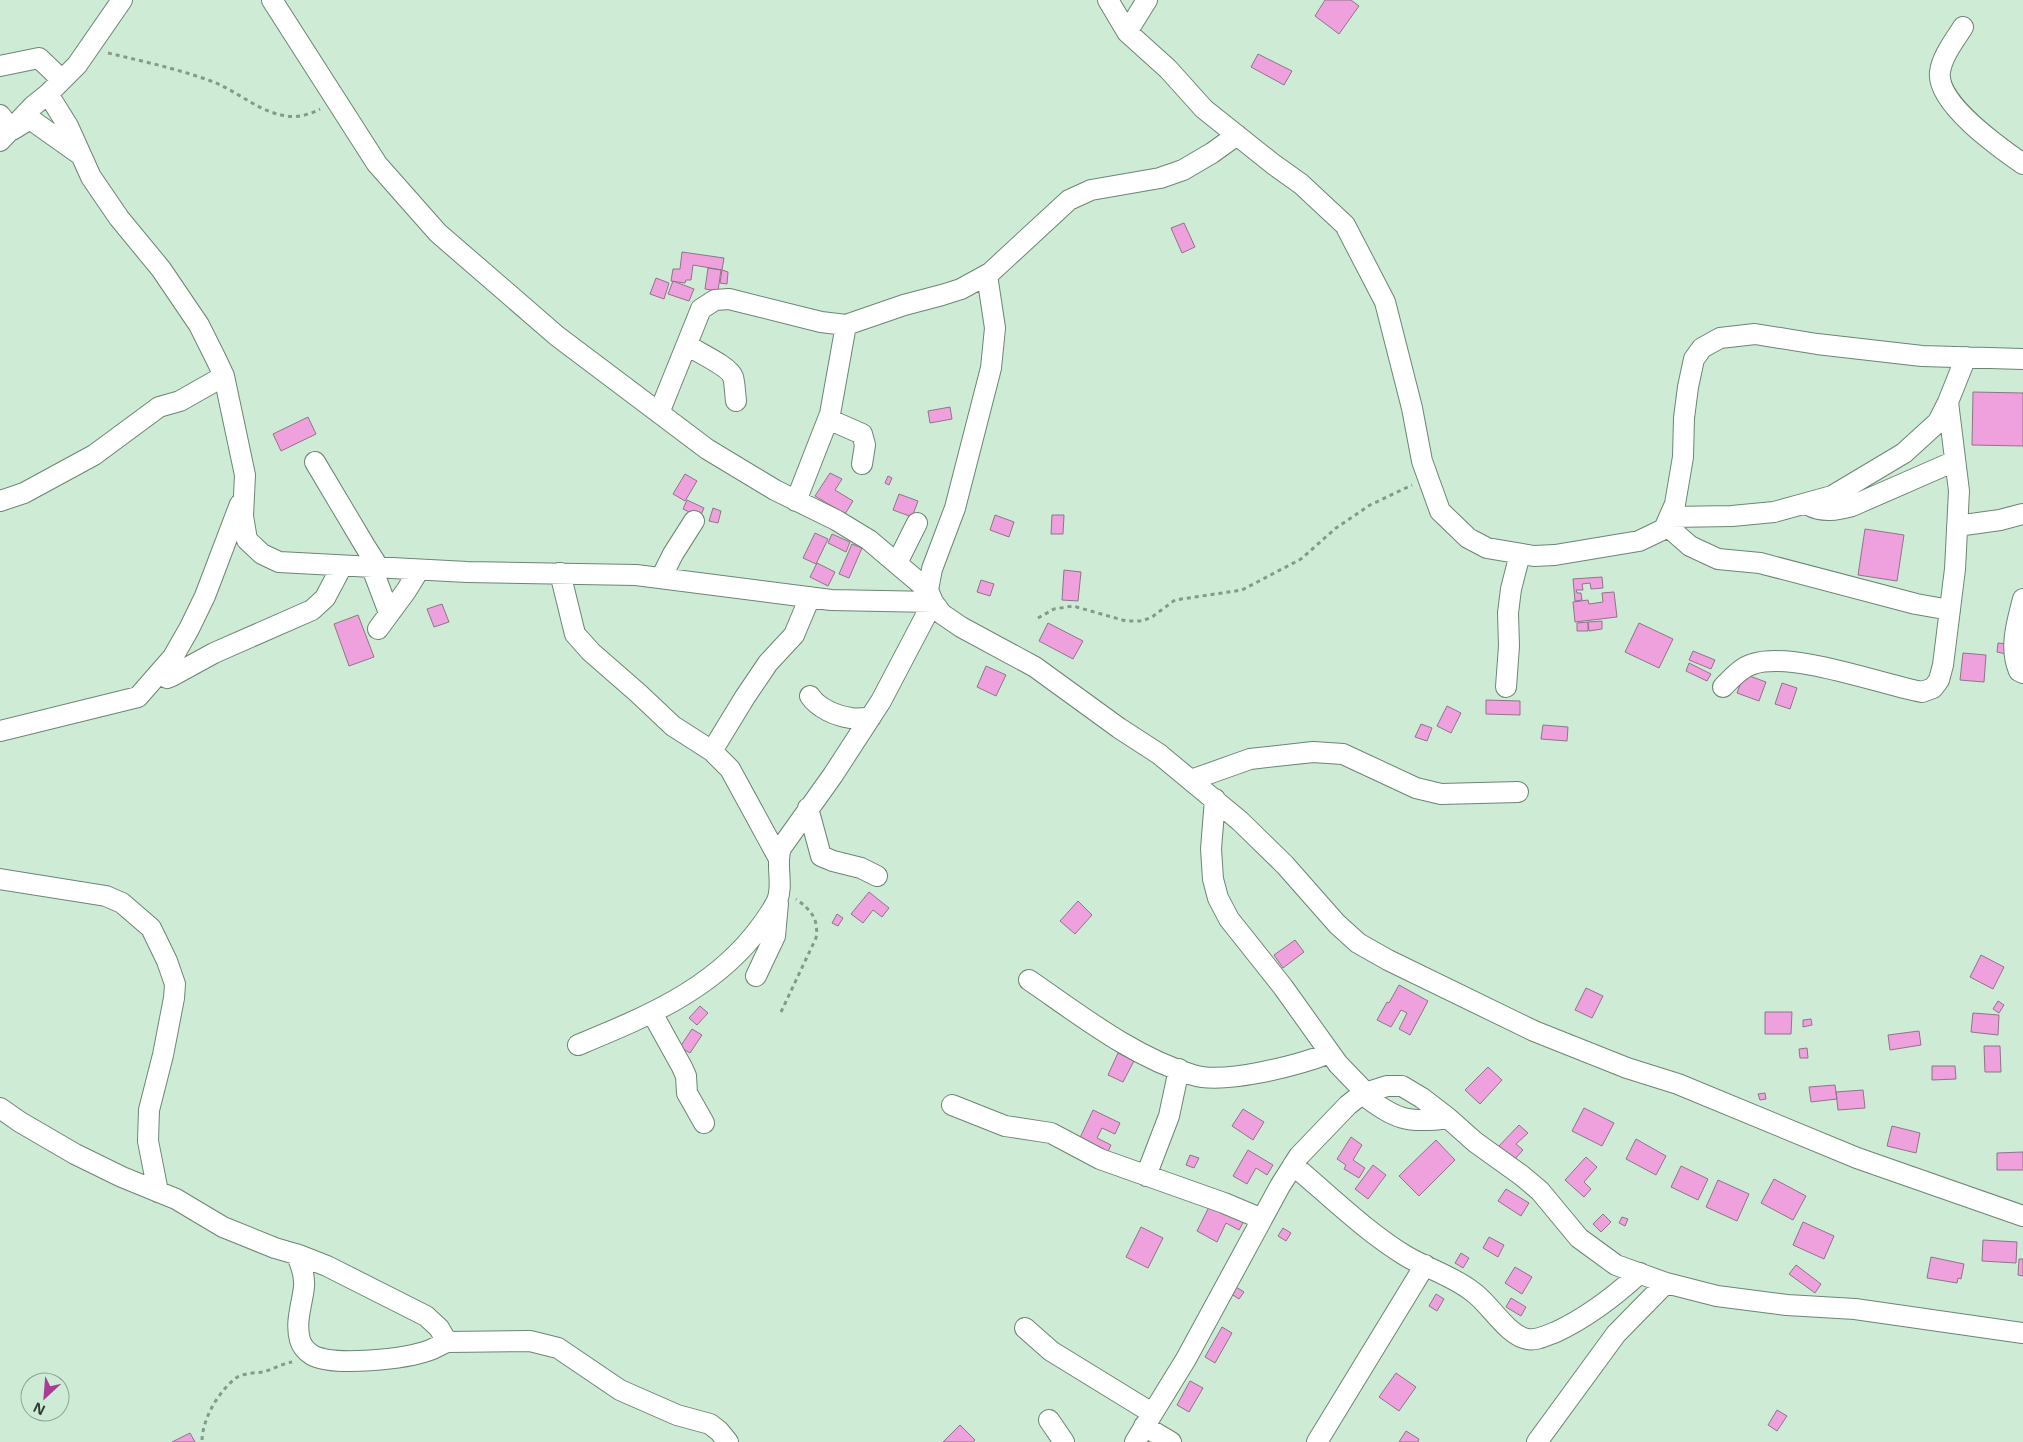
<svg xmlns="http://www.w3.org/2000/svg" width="2023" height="1442" font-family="'Noto Sans',sans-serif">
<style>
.building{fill:#efa1dd;stroke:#8f7588}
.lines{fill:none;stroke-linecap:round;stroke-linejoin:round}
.street-casing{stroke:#6b8672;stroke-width:22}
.path{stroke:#859a8a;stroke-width:3;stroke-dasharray:4 4;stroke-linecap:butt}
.street{stroke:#fff;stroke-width:20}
</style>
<rect width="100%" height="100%" fill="#ceebd6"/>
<path class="building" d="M1325,0H1351L1359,6L1339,34L1315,16Z
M1258,54L1292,71L1284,85L1251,67Z
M1184,223L1195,247L1182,253L1171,228Z
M682,252L724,258L722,270L693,265L691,280H686L685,283L671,281L673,269H680Z
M708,268L721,270L718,291L705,289Z
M722,270L728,272L727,284L720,283Z
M656,278L669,283L664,299L650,294Z
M673,281L694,289L689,301L668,294Z
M1973,392L2023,393V446L1972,445Z
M950,407L952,419L930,423L928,411Z
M308,417L316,434L281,451L273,434Z
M830,473L842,479L835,490L853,501L845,514L815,496Z
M685,474L697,481L685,501L673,494Z
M888,476L892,478L889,485L885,483Z
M899,494L918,501L912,517L893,510Z
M687,500L704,508L700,517L683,509Z
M713,508L721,511L718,523L709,521Z
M995,515L1014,522L1009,537L990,530Z
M1052,515H1064L1063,534H1051Z
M1865,529L1904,535L1897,581L1858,575Z
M815,533L828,539L816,564L803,558Z
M832,534L850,542L846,552L828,543Z
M852,544L862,548L849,578L839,574Z
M817,563L835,572L828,586L810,577Z
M1064,570L1081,572L1078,601L1062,600Z
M1602,577L1603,588L1591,589L1590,583L1582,584L1583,590H1576L1577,593H1581L1582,600L1575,601L1573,579Z
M981,580L994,584L990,596L977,592Z
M1614,592L1617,617L1575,622L1573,602L1588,600L1589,604L1603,602L1602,593Z
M442,604L449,622L434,627L427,609Z
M358,615L374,657L349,666L334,624Z
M1602,621V629L1589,631L1588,622Z
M1588,622V631H1577V623Z
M1048,623L1083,641L1073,659L1039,641Z
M1639,623L1673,639L1659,668L1625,652Z
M1998,643L2007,644L2006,654L1997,652Z
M1693,651L1715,660L1711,669L1689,660Z
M1963,653L1986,655L1984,682L1960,680Z
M1689,663L1711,674L1707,681L1686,671Z
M986,666L1006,675L996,696L977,687Z
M1744,674L1766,682L1759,701L1737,693Z
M1782,683L1797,688L1790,709L1775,704Z
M1486,700L1520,701V715L1486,714Z
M1447,706L1461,713L1451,733L1437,726Z
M1421,724L1432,728L1427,741L1415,737Z
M1543,725L1568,727L1567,741L1541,739Z
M869,892L889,908L882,917L873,910L863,923L851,914Z
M1078,901L1092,915L1075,934L1060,921Z
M837,914L843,918L838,926L832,923Z
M1295,940L1304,952L1283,968L1274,955Z
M1981,955L2004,967L1993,989L1970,977Z
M1399,985L1428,1001L1410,1035L1399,1029L1407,1013L1401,1010L1391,1027L1377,1020L1387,1002L1389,1003Z
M1586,988L1603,996L1592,1018L1575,1010Z
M1998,1001L2004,1005L1999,1013L1993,1009Z
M700,1006L708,1013L697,1025L689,1018Z
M1765,1012H1792L1791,1034H1765Z
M1973,1013L1999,1015L1998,1035L1971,1032Z
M1811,1019L1812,1025L1803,1027V1020Z
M692,1029L702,1035L690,1053L680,1047Z
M1919,1031L1921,1045L1890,1050L1888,1035Z
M1984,1046H2000L2001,1072H1985Z
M1807,1048L1808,1058H1800L1799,1049Z
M1118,1053L1134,1061L1123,1082L1108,1075Z
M1932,1066H1955L1956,1079L1932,1080Z
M1488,1067L1502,1080L1480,1104L1465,1090Z
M1835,1085L1837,1099L1811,1102L1809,1087Z
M1863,1090L1865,1108L1838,1110L1836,1092Z
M1765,1093L1766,1099L1760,1100L1758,1094Z
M1584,1108L1614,1123L1602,1146L1572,1131Z
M1243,1109L1264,1122L1253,1140L1232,1126Z
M1093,1110L1120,1123L1115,1134L1102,1128L1097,1138L1111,1145L1107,1154L1079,1140Z
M1519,1125L1528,1133L1516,1144L1523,1150L1514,1160L1499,1146Z
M1892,1126L1920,1133L1916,1153L1887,1146Z
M1351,1137L1362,1145L1353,1160L1365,1168L1359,1178L1344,1169L1346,1165L1337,1159Z
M1636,1139L1666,1156L1656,1175L1626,1159Z
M1436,1140L1455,1160L1419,1196L1399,1176Z
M1248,1150L1273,1165L1267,1175L1256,1168L1247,1184L1233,1176Z
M2023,1152V1170H1997V1153Z
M1190,1155L1199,1158L1194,1168L1186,1165Z
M1586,1157L1597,1167L1584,1182L1591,1189L1584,1197L1565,1180Z
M1373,1165L1386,1175L1368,1199L1355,1189Z
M1681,1166L1708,1179L1698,1200L1671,1187Z
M1774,1179L1806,1196L1793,1220L1761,1203Z
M1718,1180L1749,1194L1737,1221L1706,1207Z
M1506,1189L1529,1203L1521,1216L1498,1201Z
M1210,1205L1244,1221L1239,1230L1226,1223L1217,1242L1197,1231Z
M1603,1214L1611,1222L1601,1232L1593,1224Z
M1622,1217L1628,1219L1625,1226L1619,1223Z
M1803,1222L1834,1236L1824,1259L1793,1245Z
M1141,1227L1163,1238L1148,1268L1126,1257Z
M1283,1228L1291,1233L1286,1241L1278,1236Z
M1489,1237L1504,1245L1498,1257L1483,1248Z
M1983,1240L2017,1242L2016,1263L1982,1261Z
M1461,1253L1469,1258L1463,1268L1455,1263Z
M1931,1257L1964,1264L1961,1279L1958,1278L1957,1283L1927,1278Z
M2019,1259H2023V1276L2018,1275Z
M1796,1265L1821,1284L1815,1293L1789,1274Z
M1515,1267L1532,1277L1522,1294L1505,1283Z
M1236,1272L1243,1276L1236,1287L1244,1292L1239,1299L1225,1290Z
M1436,1294L1444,1299L1437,1311L1429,1306Z
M1511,1298L1526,1307L1521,1316L1506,1307Z
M1222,1327L1232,1333L1215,1363L1205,1357Z
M1396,1373L1416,1387L1399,1411L1379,1397Z
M1190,1381L1203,1388L1189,1412L1177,1405Z
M1777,1410L1787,1416L1777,1431L1768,1425Z
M960,1425L975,1440L973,1442H943Z
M1406,1431L1419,1439L1418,1442H1399Z
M190,1433L195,1442H172Z"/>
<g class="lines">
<g class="street-casing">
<path id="street" d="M272,0L377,164L438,233L557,336L707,449L775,490L836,520L869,540L928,590
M1108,0L1127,32L1168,69L1204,109L1273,164L1301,184L1345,225L1385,302L1412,408L1422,461L1440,511L1468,538L1487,548L1534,556L1555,555L1639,541L1664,529L1675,504L1683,457L1684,418L1688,387L1694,359L1702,348L1720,338L1755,334L1817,344L1922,356L2023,359
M1963,27C1955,40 1942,56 1940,72C1936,103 2000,148 2023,164
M1127,32L1147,0
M0,66L39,58L62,80
M48,94L68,126L91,177L119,218L161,269L199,325L216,359L224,376L245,475L243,516L247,540L262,554L279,562L467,572L636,575L831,600L933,602L881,701L833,775L781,848C775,865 784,884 777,901C771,913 762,925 754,935C708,992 643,1018 578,1045
M0,115L12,130L30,119L78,153
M0,141L33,106L48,94L77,65L122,0
M987,275L995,328L991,368L955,508L932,569L928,590L933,602L942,614L961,627L1035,667L1119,728L1159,754L1240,821L1285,865L1337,924L1358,943L1388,960L1534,1031L1627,1068L1678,1084L1857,1158L2023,1216
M687,345C697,352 729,366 733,377C735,384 735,394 736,401
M659,413L701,309L715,300L729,299L821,322L846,325L904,305L942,295L961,289L990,273L1069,200L1091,190L1160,178L1183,170L1212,153L1237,135
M828,419L862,434L865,445L862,464
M315,462L365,546L379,568
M0,501L24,493L94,455L159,407L180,401L224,376
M796,501L830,414L846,325
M1808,505C1823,513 1837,510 1852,506L1955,461
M1670,517L1732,516L1774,512L1832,496L1904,453L1938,422L1948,402L1966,357
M1666,525L1690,546L1718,559L1760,563L1916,604L1950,610
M1957,526L2000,520L2023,514
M897,563L917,523
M372,568L389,613
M560,573L575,634L591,652L638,693L673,726L712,751L730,769L778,857
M661,578L673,554L694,521
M2023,599C2017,622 2009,648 2019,671L2023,673
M378,629L406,591L419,570
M161,672L167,678L172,676L214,653L312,610L325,598L342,566
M1506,687L1509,646L1508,613L1511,589L1520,554
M1723,687C1731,679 1741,667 1753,664C1792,651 1880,684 1922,692L1933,688L1939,680L1943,665L1955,569L1959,491L1948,402
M810,696C818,708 836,716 851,718C857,719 865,718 871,717
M0,731L138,697L173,657L189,629L205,596L240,504
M712,751L745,697L768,663L794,635L810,597
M1191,780L1250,759L1313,752L1343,754L1416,788L1441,794L1518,792
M1215,799L1211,849L1213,879L1218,898L1229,919L1283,987L1338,1064L1365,1092
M808,808L821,856L833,861L861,868L877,876
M0,879L106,896L122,903L151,928L167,961L175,984L174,998L163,1055L149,1110L148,1141L158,1192
M756,976L775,936L778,903
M1029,980C1080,1015 1133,1057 1193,1075C1224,1085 1299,1065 1330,1053
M652,1013L682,1067L686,1076L687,1093L704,1123
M1362,1094C1395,1119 1407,1124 1448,1118
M952,1105L1005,1126L1051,1133L1100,1159L1224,1203L1262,1219
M0,1108L20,1122L75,1154L122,1177L176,1199L223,1227L275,1248L299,1255L327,1266L426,1316L439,1328L447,1342L530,1341L558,1348L620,1390L677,1415L710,1424L719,1431L728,1442
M1293,1165C1330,1196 1365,1231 1406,1256C1428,1269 1453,1276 1473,1292C1490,1304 1507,1335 1527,1339C1537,1341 1547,1335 1556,1332C1588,1317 1614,1297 1640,1273
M1146,1176L1169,1116L1179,1069
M296,1254C301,1264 305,1275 304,1287C302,1305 295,1322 300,1340C302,1347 306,1351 312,1355C334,1367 406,1359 430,1350C436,1348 441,1344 447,1342
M1025,1328L1051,1351L1152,1413
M1049,1420L1064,1442
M1144,1426L1171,1442
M1135,1442L1186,1359L1280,1186L1299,1156L1348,1105L1362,1094L1387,1086H1402L1422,1098L1448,1118L1475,1142L1521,1175L1540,1191L1579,1238L1616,1265L1666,1283L1717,1296L1787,1305L1855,1309L2023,1333
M1317,1442L1425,1265
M1537,1442L1616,1334L1666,1283"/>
</g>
<path class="path" d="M108,53C142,61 178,69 211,81C238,91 258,112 287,116C298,118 311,114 320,109
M1038,618L1054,609L1073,606L1126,621H1142L1152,617L1175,600L1242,590L1301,559L1336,528L1370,505L1412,485
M781,1012L816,938C819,919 811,910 796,899
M202,1440C203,1418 218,1392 236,1378C243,1373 255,1373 263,1372C273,1369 282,1364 292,1362"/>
<use href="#street" class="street"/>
</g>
<g transform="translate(45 1397) rotate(206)"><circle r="24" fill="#ceebd6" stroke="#8fa595"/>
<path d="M0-4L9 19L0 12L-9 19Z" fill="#ab3b97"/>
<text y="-8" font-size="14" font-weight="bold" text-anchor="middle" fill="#313d34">N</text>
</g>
</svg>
